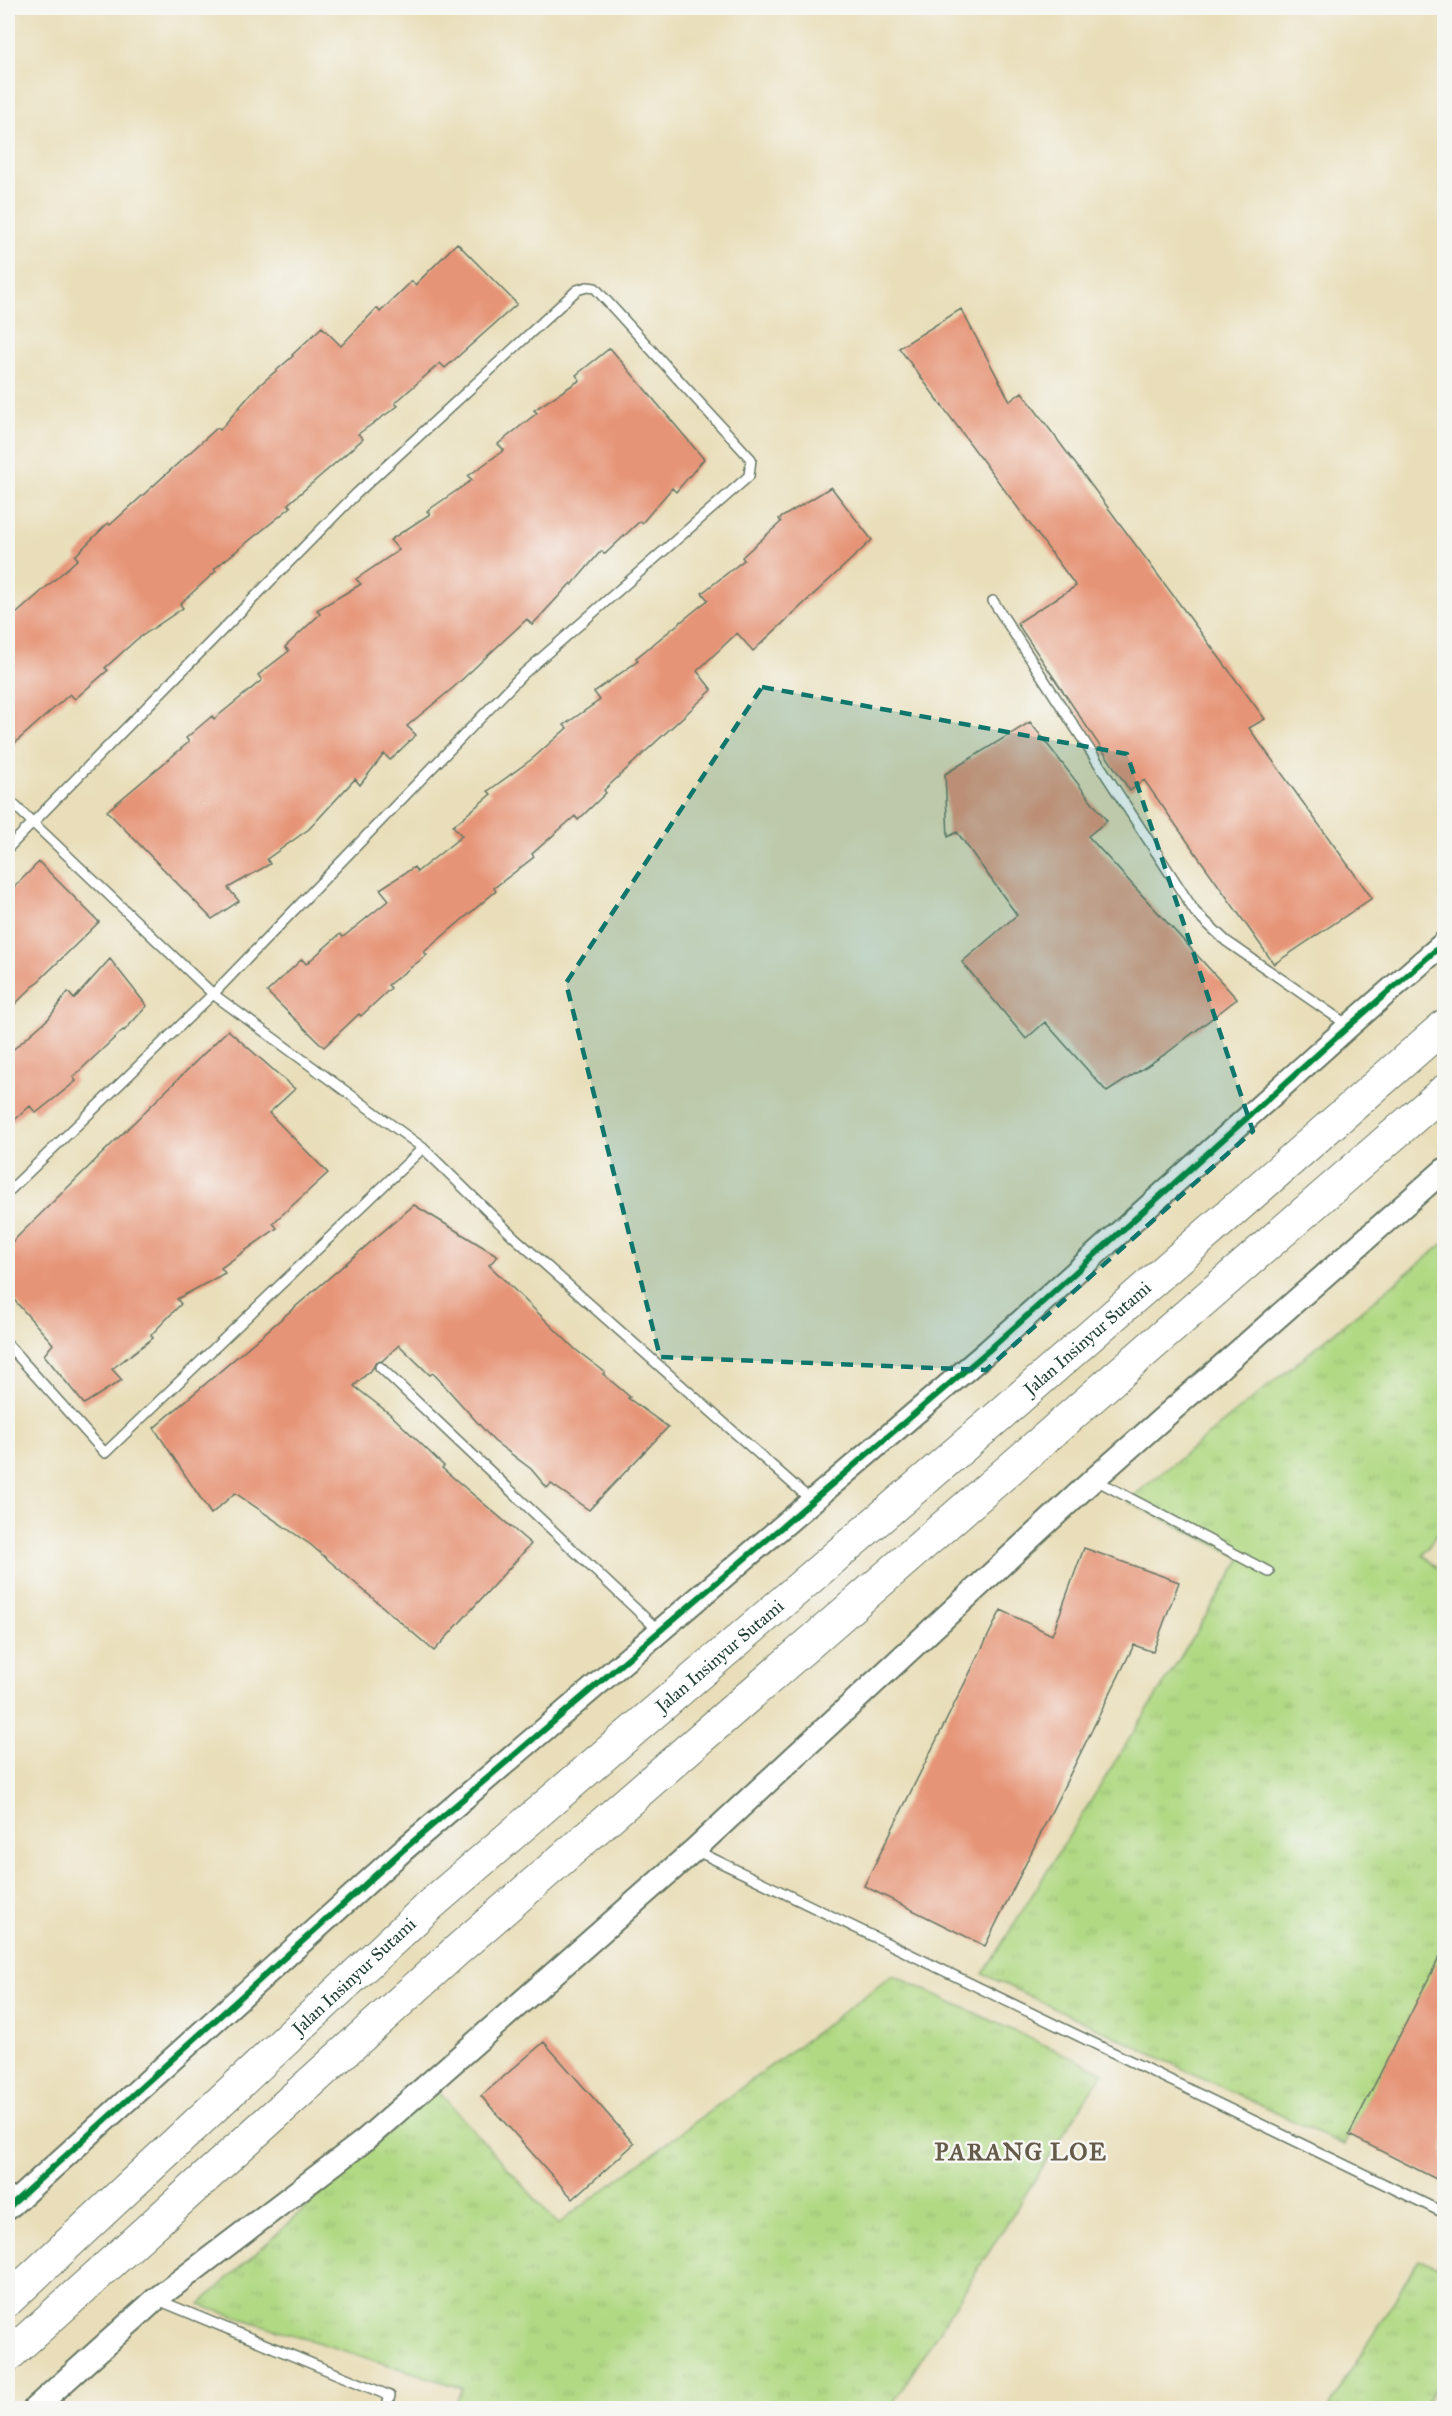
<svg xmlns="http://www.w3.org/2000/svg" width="1452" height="2416" font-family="'IM FELL Great Primer',serif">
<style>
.grass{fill:url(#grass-tufts);stroke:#688b5c;stroke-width:1.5}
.building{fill:#e69477}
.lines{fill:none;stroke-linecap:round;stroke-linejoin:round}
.service-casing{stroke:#667563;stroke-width:12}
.tertiary-casing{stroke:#667563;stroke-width:26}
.motorway-casing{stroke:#667563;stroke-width:34}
.service{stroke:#fff;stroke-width:9}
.tertiary{stroke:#fff;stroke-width:22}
.motorway{stroke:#fff;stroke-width:32}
.cycleway-casing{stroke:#f6f6f2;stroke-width:10}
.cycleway{stroke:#00873e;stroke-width:6}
.marked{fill:#0f766e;fill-opacity:0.2;stroke:#0f766e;stroke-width:4.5;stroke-dasharray:12 8;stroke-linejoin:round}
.labels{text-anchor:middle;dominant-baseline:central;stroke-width:5;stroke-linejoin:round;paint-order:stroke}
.street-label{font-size:18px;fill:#1f3d34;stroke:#f6f6f2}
.district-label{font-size:24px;font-weight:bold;letter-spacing:1.5px;fill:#655b4b;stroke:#f6f6f2}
</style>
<defs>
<pattern id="grass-tufts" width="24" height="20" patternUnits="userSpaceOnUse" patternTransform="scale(1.5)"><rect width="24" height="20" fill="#b1d984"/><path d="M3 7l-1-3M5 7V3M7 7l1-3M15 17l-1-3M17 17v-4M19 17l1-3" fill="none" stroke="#98bb73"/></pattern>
</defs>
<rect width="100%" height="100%" fill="#f6f6f2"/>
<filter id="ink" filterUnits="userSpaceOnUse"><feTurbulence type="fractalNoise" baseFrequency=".0167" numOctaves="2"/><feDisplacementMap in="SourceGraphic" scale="12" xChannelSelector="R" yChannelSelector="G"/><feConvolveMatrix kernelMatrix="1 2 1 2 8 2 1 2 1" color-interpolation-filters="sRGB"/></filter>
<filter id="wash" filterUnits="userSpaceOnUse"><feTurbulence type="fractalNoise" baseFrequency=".008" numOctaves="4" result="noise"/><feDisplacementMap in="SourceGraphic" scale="24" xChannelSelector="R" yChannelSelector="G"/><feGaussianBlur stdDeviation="1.35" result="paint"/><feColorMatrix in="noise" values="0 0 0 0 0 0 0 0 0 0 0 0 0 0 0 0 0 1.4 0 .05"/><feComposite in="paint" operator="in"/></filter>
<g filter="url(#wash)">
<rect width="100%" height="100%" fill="#e9deb9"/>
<path class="grass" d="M1444,1243V1523L1423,1555L1444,1574V1952L1344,2145L983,1974L1242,1558L1127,1501Z
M893,1975L1103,2072L890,2408H453L462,2388L199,2305L436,2089L558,2224Z
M1419,2259L1444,2269V2367L1425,2408H1328Z"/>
<g id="blocks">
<path class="building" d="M457,243L517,304L445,368L440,363L395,403L398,406L358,434L363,439L288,504L291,507L214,569L216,571L180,604L183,608L136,640L105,668L108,670L75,699L70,694L8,749V621L78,559L75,556L108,523L110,525L217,428L220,430L255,389L293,356L292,355L322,327L341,346L377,308L380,312L412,281L415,285Z
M961,309L1010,401L1022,392L1265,719L1249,728L1372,898L1274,964L1144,780L1130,791L1017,623L1076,586L899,348Z
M610,348L704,459L676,492L672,488L642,523L640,521L605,554L601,551L572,585L571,583L532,625L527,619L454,687L407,726L416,735L390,760L384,754L360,785L355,779L309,829L267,859L270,864L228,888L239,901L212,919L107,811L189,742L186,738L212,716L214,719L262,680L258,675L289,651L285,647L320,614L317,610L361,584L356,579L399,550L390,540L430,514L427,511L472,480L468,476L504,450L498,444L537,413L534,410L580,380L576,375Z
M831,487L872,540L753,651L737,633L697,671L712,690L604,790L606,793L578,820L575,816L532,854L534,857L494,888L496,891L424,952L427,955L388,985L391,988L361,1016L359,1014L324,1047L267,992L302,959L306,964L340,934L343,937L389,900L380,889L414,867L417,872L462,836L453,826L491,794L488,791L532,759L567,728L564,725L600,700L594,692L638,661L636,658L708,600L702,593L744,560L742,557L781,522L779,519Z
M1030,722L1107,821L1088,836L1237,999L1167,1053L1107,1092L1045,1022L1026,1039L962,962L1017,915L957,832L948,837L945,774Z
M39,862L99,922L8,1011V893Z
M110,959L147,1006L124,1031L123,1030L73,1077L76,1081L36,1113L30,1106L8,1126V1054L49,1018L68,992L74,999Z
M228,1030L295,1089L269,1113L328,1173L273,1223L277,1228L221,1268L225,1273L177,1299L181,1304L151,1335L153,1338L112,1369L122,1380L84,1404L44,1355L53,1344L8,1293V1246Z
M414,1205L498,1256L489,1265L576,1350L605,1372L603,1374L630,1397L628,1398L668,1427L589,1510L551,1484L547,1488L531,1469L494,1441L433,1373L430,1375L399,1345L382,1361L376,1362L373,1368L354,1386L390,1414L444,1466L442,1468L531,1544L434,1651L311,1545L235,1493L211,1514L154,1428Z
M1084,1548L1179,1582L1153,1652L1134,1645L985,1946L864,1886L1001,1610L1052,1635Z
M1444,1948V2183L1349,2135Z
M544,2042L634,2144L573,2199L481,2096Z"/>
</g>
</g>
<g filter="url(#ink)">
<use href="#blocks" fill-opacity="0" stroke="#667563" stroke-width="1.5"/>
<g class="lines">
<g class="service-casing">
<path id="service" d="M993,601L1195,912L1226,941L1349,1026
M8,799L213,994L423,1148L514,1237L812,1501
M8,848L356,494L577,290L587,287L595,288L751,459L749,476L522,675L213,994L8,1192
M8,1345L105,1453L423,1148
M380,1367L659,1631
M1094,1479L1269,1572
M697,1851L1444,2213
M158,2300L390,2396L386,2408"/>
</g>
<g class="tertiary-casing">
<path id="tertiary" d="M8,2208L402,1851L988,1351L1349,1026L1444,943
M35,2408L156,2299L365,2140L694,1850L1094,1479L1444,1170"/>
</g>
<g class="motorway-casing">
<g id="motorway">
<path id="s1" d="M8,2300L429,1906L1000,1415L1444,1026"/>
<path d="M8,2356L455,1952L1444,1091"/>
</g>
</g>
<use href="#service" class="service"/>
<use href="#tertiary" class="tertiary"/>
<use href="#motorway" class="motorway"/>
<g class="cycleway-casing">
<path id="cycleway" d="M8,2208L402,1851L988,1351L1349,1026L1444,943"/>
</g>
<use href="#cycleway" class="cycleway"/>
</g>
</g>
<path class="marked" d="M762,687L1127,754L1253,1131L986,1370L660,1357L566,983Z"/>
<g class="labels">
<g class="street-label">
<text stroke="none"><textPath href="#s1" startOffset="1446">Jalan Insinyur Sutami</textPath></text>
<text stroke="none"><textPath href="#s1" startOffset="960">Jalan Insinyur Sutami</textPath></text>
<text stroke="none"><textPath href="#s1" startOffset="474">Jalan Insinyur Sutami</textPath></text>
</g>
<g class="district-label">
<text x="1021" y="2152">PARANG LOE</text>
</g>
</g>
<rect width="1452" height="2416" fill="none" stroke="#f6f6f2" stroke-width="30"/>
</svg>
